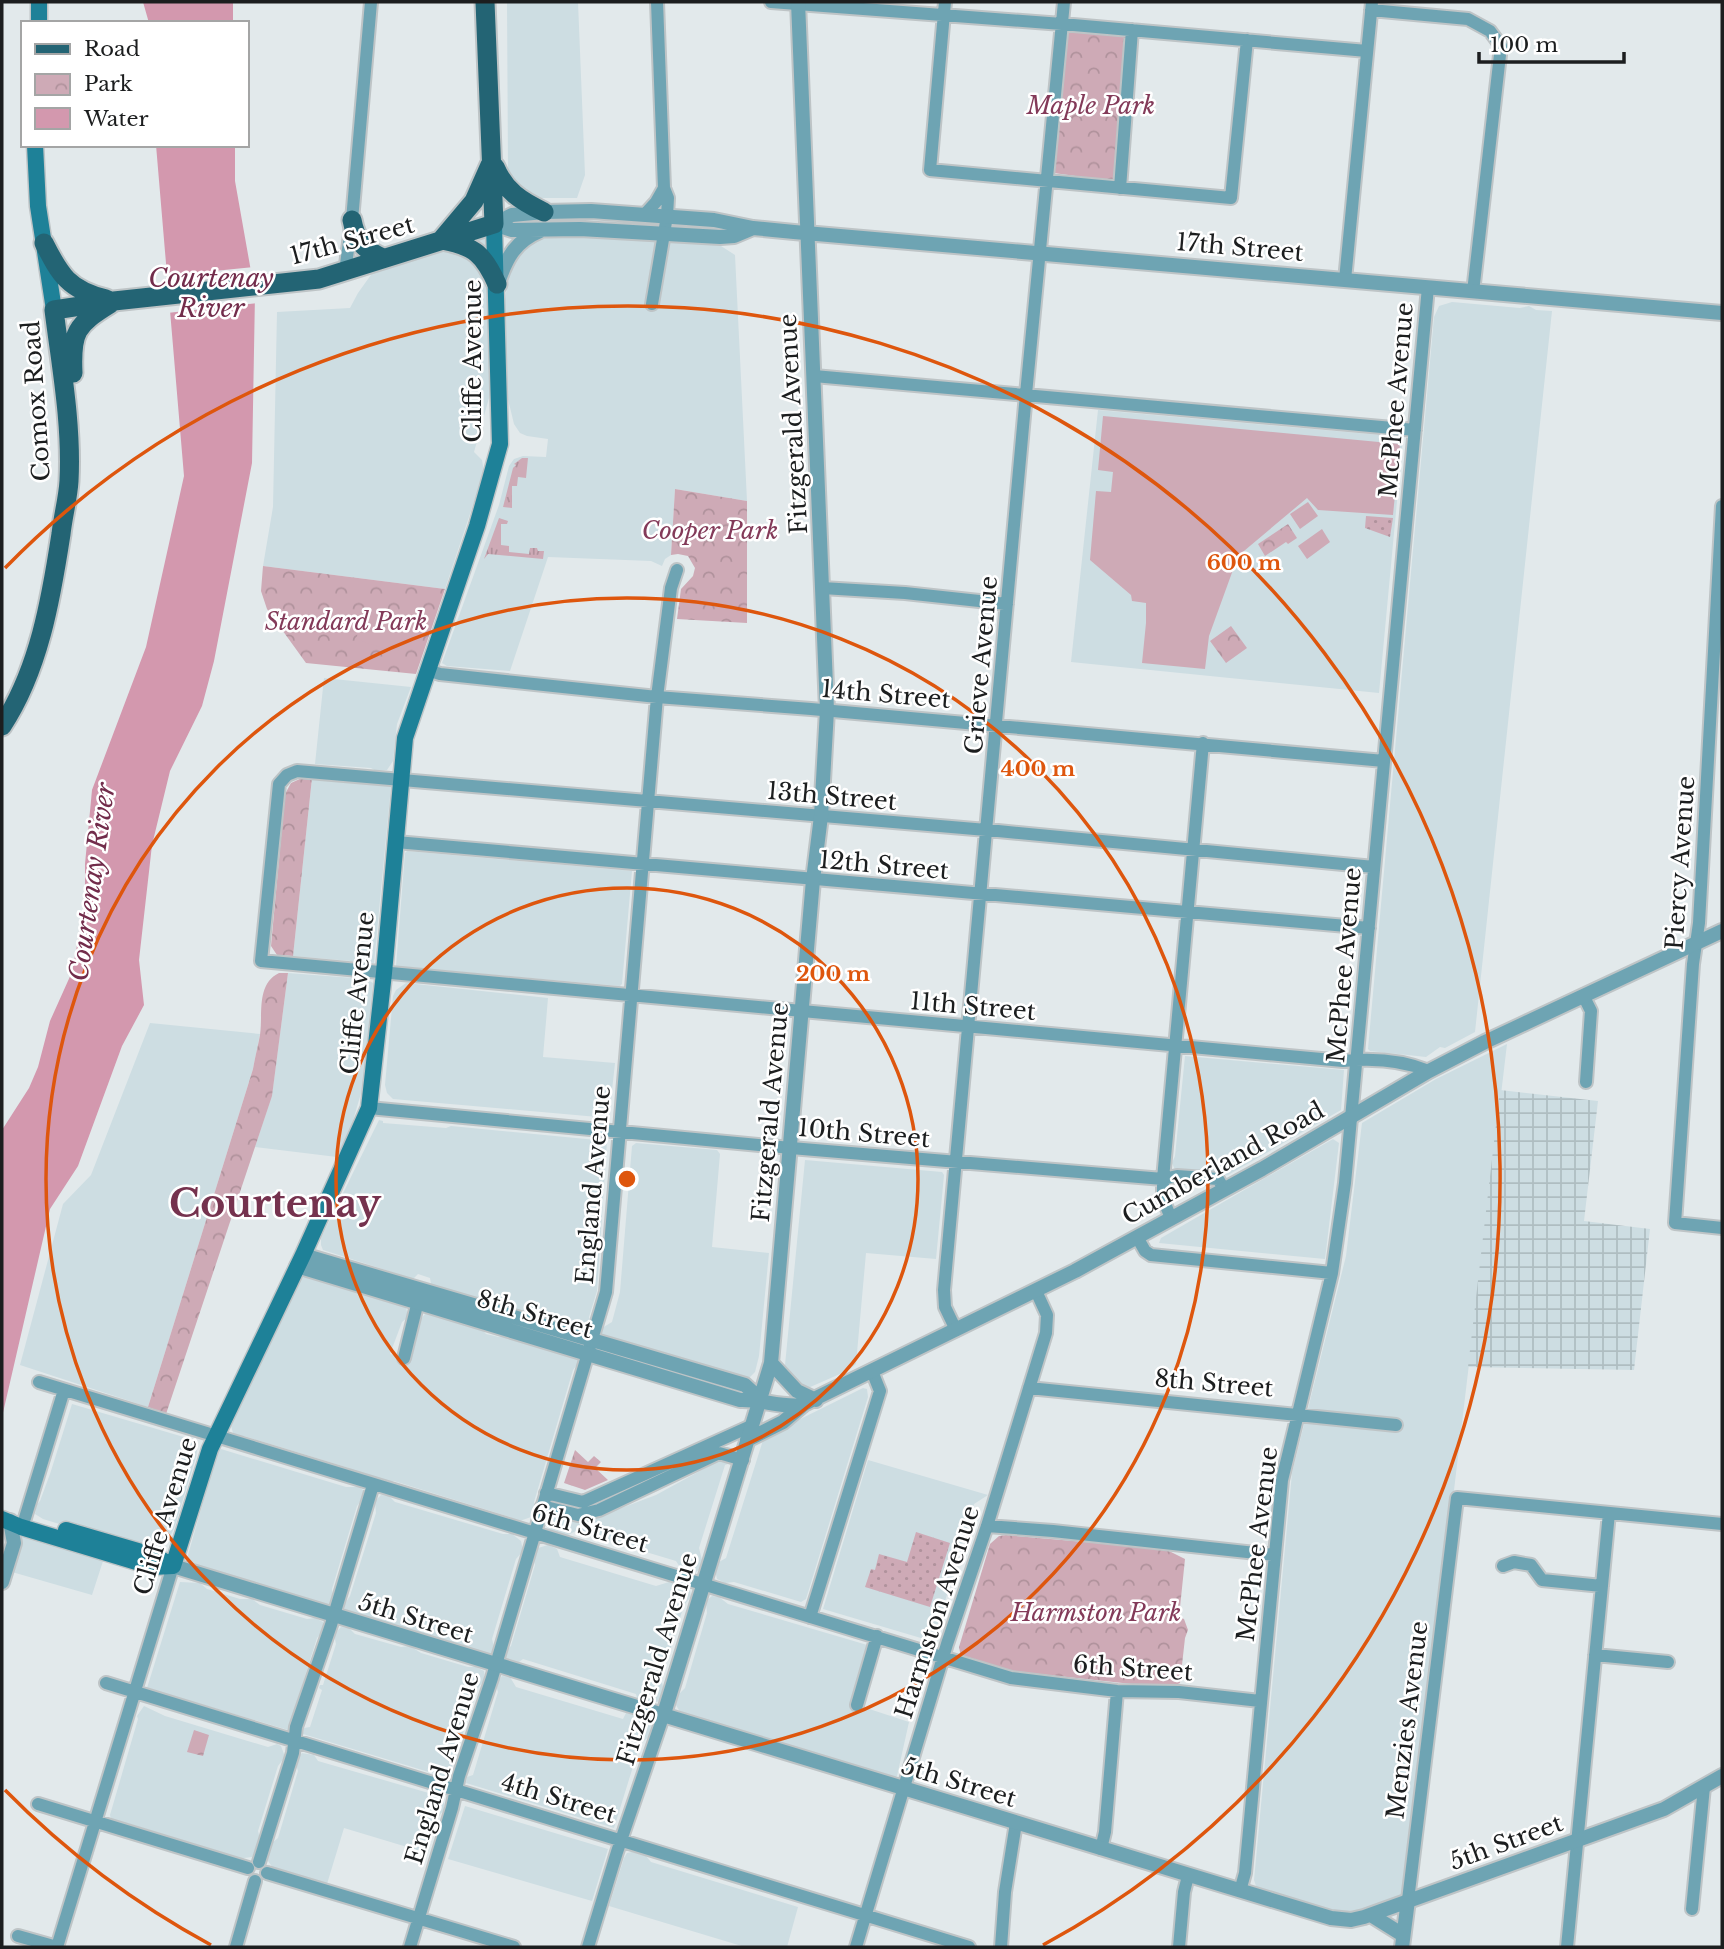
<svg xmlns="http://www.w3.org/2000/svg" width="1724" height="1949" font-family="'Libre Baskerville',serif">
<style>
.built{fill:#cddde2}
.industrial{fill:url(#industrial-grid)}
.grass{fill:url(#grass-tufts)}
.park{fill:url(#park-crowns)}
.garden{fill:url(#garden-dots)}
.pitch{fill:#ceaab6}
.water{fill:#d398ae}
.pier{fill:#e2e9eb}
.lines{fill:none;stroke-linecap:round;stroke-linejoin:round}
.minor-casing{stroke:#bec4c6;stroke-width:16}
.tertiary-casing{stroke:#bec4c6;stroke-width:18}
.secondary-casing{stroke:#bec4c6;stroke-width:19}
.primary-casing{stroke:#bec4c6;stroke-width:23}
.minor{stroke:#6ea4b3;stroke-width:12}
.tertiary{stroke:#6ea4b3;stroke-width:14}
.secondary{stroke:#1e8198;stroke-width:16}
.primary{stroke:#236474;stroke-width:19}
.ring{fill:none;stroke:#de560d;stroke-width:3.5}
.labels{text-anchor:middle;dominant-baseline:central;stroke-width:5;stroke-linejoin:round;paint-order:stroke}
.park-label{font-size:24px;font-style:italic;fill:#833a59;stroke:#fff}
.street-label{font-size:24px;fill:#1c1e1f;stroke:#fff}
.water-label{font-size:26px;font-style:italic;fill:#722c4b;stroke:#fff}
.town-label{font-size:38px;font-weight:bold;fill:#75324e;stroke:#fff}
.centre{fill:#de560d;stroke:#fff;stroke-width:3.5}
.ring-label{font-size:21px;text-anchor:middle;font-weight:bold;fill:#de560d;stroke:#fff;stroke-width:5;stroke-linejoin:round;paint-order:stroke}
</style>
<defs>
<pattern id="industrial-grid" width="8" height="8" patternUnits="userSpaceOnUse" patternTransform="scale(1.75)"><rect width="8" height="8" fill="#cddde2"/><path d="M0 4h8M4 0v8" fill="none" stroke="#afbdc1"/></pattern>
<pattern id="grass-tufts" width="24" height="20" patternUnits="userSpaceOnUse" patternTransform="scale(1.75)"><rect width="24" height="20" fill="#ceaab6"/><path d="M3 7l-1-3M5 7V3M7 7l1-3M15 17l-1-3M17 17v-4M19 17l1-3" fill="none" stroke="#b0929c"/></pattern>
<pattern id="park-crowns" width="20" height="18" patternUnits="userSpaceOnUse" patternTransform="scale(1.75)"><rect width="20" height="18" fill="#ceaab6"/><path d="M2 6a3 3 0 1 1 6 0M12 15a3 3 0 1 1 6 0" fill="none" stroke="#b0929c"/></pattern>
<pattern id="garden-dots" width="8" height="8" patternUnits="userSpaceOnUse" patternTransform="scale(1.75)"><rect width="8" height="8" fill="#ceaab6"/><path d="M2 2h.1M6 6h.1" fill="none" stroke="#b0929c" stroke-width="1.8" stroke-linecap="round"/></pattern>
</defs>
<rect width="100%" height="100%" fill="#e2e9eb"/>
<path class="built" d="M507,2H578L585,175L577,198H530L514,185L508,170Z
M494,224L499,337L510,268L523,245L539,236L664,234L721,246L735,255L747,501L675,489L671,555L665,559L662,566L651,561L548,557L510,671L447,666L442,663L499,505L509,466L514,459L523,456L546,457L548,439L527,436L520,433L514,424L499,362L474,452L482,460L484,472L445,589L263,566L273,507L277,312L350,308L358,293L383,258Z
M1452,302L1520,308L1529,306L1536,310L1552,311L1475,1032L1445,1048L1440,1047L1426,1057L1370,1051L1368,1049L1434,317L1439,306Z
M1098,410L1403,437L1379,693L1071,662Z
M324,678L411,687L397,724L393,761L387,770L376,771L371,768L315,764Z
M312,778L389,783L391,786L374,963L293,956Z
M407,851L632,871L622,984L620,986L396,966L405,853Z
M288,973L366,979L373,983L364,1083L352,1124L337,1157L255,1147L272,1095Z
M406,983L548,998L543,1057L615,1063L609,1118L393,1099L387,1093L385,1085L393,996L396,990Z
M150,1023L260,1034L253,1069L148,1407L20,1365L63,1204L91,1175Z
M1507,1044L1407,1886L1401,1895L1370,1909L1341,1914L1328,1912L1257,1889L1254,1880L1292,1473L1346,1256L1362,1123L1436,1079Z
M1185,1056L1344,1070L1341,1110L1228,1175L1222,1176L1215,1173L1190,1170L1183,1173L1175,1170L1172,1163L1175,1156Z
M379,1120L383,1121V1123L446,1128L451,1126L607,1141L597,1291L589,1317L591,1326L587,1330L577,1332L572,1327L447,1289L438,1290L431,1284L430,1278L418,1274L413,1279L405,1280L398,1274L323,1250L321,1245V1238Z
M1333,1139L1339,1143L1325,1259L1159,1243L1161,1238Z
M636,1143L717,1150L720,1154L712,1247L769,1253L759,1356L755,1372L750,1377H743L617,1339L609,1340L602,1334V1328L612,1322L620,1292L632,1146Z
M805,1160L942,1172L944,1175L936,1259L866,1253L856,1364L849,1370L808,1388L801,1387L787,1372L785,1365Z
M307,1275L406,1307L408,1317L402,1322L390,1354L411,1360L421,1319L425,1314L430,1313L481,1328L486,1334L499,1337L505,1335L577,1355L579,1362L573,1370L534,1502V1511L531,1517L517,1522L510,1517L394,1481L388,1483L352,1472L349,1468L244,1436H234L231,1426L301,1279Z
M863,1388L867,1389L868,1397L806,1599L801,1602L734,1582L725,1583L717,1579L715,1570L719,1562L726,1558L764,1437Z
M72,1404L187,1438L194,1443L197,1451L196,1457L175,1526L169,1539L160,1548L144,1550L43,1519L35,1514L37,1504L40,1501L50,1474Z
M221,1449L346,1487H359L363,1490V1498L357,1506L332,1589L333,1598L330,1605L319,1606L313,1600L266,1586L259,1587L247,1581L186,1562L217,1453Z
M720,1460H725L728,1464L725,1465L699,1548L702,1560L700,1569L695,1573L682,1570L676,1561L576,1531L566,1536L552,1532L543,1523L546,1516L555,1513L587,1521L656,1495Z
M868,1460L988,1495L974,1504L934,1638L931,1641L823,1609Z
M381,1495L389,1496L395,1502L503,1534H512L521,1541L523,1551L516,1559L492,1639L494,1647L491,1654L488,1656L480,1655L474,1649L427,1635L420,1636L407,1629L361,1615L355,1616L345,1613L344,1605L350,1596L376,1513L375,1501Z
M19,1534L104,1558L92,1595L12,1572Z
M548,1545L557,1549L560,1557L656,1586L669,1582L690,1590L691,1597L684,1605L661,1679L664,1690L659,1701L649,1705L638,1701L636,1694L523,1659L515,1665L507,1661L504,1656L506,1651L511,1646L535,1565L533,1557L538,1548Z
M180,1582L200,1583L207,1589L240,1599H252L260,1605L307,1619L315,1618L323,1622L324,1630L317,1638L288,1730L147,1688Z
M712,1596L719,1597L728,1604L874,1647L857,1705L909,1722L897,1776L894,1778L680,1712L676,1705L677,1696L685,1688L707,1613L706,1601Z
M341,1627L349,1628L355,1634L401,1647L410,1646L421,1653L468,1667H476L484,1671L485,1679L478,1688L449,1775L442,1776L303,1734L304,1728L310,1727L322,1690L319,1688L320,1685H323L336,1644L334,1634Z
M502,1676L510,1677L516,1687L623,1719L626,1713L647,1719L651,1723L650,1736L640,1744L614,1828L466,1783L467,1777L473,1775L498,1692L496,1685Z
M144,1706L165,1716L268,1747L277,1744L281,1746L285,1757L278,1766L258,1831L260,1839L252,1857L236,1859L224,1853L127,1823L121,1824L111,1819L110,1815L138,1719L137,1716Z
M302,1753L314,1755L318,1761L439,1796L444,1802V1810L438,1817L427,1853L344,1828L327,1884L305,1877H297L273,1868L268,1861V1853L272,1843L278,1838L298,1771L296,1764L298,1757Z
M465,1806L608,1849L592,1901L448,1859Z
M632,1852L646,1856L651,1862L798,1907L787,1947H745L609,1906L624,1858L627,1853Z"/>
<path class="industrial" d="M1500,1090L1598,1101L1584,1221L1650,1229L1634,1370L1468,1367Z"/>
<path class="grass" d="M522,458H528L526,478L518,477L517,486H512V508L503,507L513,468L516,465L514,464Z
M499,518L508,521L507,524H501V545L509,546V552L529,554L530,548H537L538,551H544L543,559L488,554L484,559Z"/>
<path class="park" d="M1064,30L1129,36L1118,182L1054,173Z
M675,489L747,501V623L677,619L681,589L693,576L695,568L688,556L678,554L671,555Z
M1288,524L1297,538L1288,544L1286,542L1265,556L1258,544Z
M263,566L445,589L416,674L306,663L267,609L261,591Z
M1231,626L1247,648L1226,663L1210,641Z
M302,778H312L293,956L277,955L271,946L285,794L291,783Z
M279,973H288L272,1096L166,1414L148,1407L253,1069C255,1057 258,1046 260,1035C263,1014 256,984 279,973Z
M575,1450L588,1462L594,1456L601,1462L595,1468L608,1480L585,1490L564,1483Z
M1006,1535L1165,1549L1185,1559L1179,1617L1184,1619L1188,1630L1185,1638L1180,1683L1169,1688L1002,1670L961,1657L959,1647L990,1544L999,1536Z
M194,1730L209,1735L203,1756L187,1752Z"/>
<path class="garden" d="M1366,516L1393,518L1390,537L1365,528Z
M916,1532L950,1543L930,1607L865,1587L871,1569L875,1570L879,1554L907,1562Z"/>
<path class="pitch" d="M1103,416L1400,444L1393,515L1318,510L1307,498L1238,556L1209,636L1205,669L1142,663L1146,623V603L1132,601L1131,595L1090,560L1096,491L1111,492L1113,472L1098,470Z
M1308,502L1318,516L1300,529L1290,514Z
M1322,529L1330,542L1307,559L1298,546Z
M367,606L409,621L397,653L356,639Z"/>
<path class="water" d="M143,2H233V23H149Z
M156,145H235V181L255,294L252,463L214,661L202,706L170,771L152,845L139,960L144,1005L122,1046L78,1166L50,1209L2,1417V1130L29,1088L38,1067L50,1021L72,972L85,903V864L92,790L146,647L184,476Z"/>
<path class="pier" d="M254,267L258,303L167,313L164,276Z"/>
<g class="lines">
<g class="minor-casing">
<path id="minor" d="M771,2L1062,24L1367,51
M945,2L930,170L1231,198L1247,40
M1371,10L1468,19L1490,31L1501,46L1473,292
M1120,188L1132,30
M645,214L656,202L664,188
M345,272L352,220L371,2
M1345,280L1372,2
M652,304L667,216L668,198L664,188L657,2
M814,376L1415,430
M1722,506L1699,923L1693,964L1675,1223L1722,1228
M822,588L905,593L1007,604
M427,670L440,674L657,697L811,709L1384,761
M396,842L1369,928
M1374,867L998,831L297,771L287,775L279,784L261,961L1343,1061C1372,1058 1402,1060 1429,1071
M1584,997L1591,1011L1586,1082
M369,1108L791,1148L1163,1179L1177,1176L1218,1179L1224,1189
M1171,1218L1163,1199V1179L1203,743
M1137,1237L1145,1251L1151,1255L1332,1273
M956,1330L945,1307L944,1290L1026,394L1064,2
M404,1358L420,1293
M39,1382L1011,1678L1117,1691L1179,1692L1260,1701
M1029,1388L1396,1425
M546,1493L583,1502L751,1426
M542,1506L578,1515L599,1510L719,1453L743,1460
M25,1518L64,1390
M987,1526L1053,1531L1275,1555
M1503,1566L1514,1562L1531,1565L1542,1580L1602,1586
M810,1617L880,1391L872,1371
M1595,1655L1668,1662
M106,1683L969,1947
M857,1705L877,1636
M38,1804L248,1868
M1101,1849L1105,1832L1117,1691
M259,1862L293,1753L296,1727L331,1625L373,1485
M267,1873L514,1947
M1240,1891L1245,1873L1282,1480L1332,1273L1345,1183L1428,287
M1408,1900L1457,1498L1722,1524
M1692,1909L1704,1787
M18,1936L57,1947
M57,1947L173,1566
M236,1947L255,1881
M410,1947L452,1808L459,1776L492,1678L606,1292L657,697L671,588L677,570
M588,1947L617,1852L663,1717
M856,1947L947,1644L987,1526L1046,1333L1047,1315L1036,1291
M1001,1947L1005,1892L1016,1823
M1179,1947L1184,1892L1188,1876
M1567,1947L1609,1513"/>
</g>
<g class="tertiary-casing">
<path id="tertiary" d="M494,224L512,215L544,212L591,211L714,220L753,228L794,232L1722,313
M494,224L512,230L580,229L720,237L734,236L753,228
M498,283C506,259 515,241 540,231
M303,1255L745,1385L760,1399
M297,1266L740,1400C761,1399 781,1408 803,1405
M771,1363L797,1391L816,1400
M747,1440L783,1422L804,1404L1075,1271L1262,1169L1429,1071L1485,1042L1722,931
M173,1566L1331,1918L1351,1920L1364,1917L1664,1809L1722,1776
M2,1582L14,1543L10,1521
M663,1717L771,1363L813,880L821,816L827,710L798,2
M1371,1915L1403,1935
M1402,1947L1408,1900"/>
</g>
<g class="secondary-casing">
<path id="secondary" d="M39,2V23
M35,145L38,206L54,310
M2,1519L21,1527L153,1567L173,1566
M66,1530L155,1556L173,1566
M173,1566L210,1449L303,1255L369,1108L384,973L405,738L477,526L500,444L494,224"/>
</g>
<g class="primary-casing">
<path id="primary" d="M495,167C505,191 521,201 544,212
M352,220C356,241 364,250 383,258
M442,239L474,201L490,165
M442,240C475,246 484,255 497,284
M44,243C60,275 69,290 106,299
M73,373C71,332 76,325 110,304
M2,726C39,670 51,599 61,534C63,516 68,498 69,481C72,424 61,366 54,310L114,301L319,279L494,224L485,2"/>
</g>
<use href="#minor" class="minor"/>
<use href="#tertiary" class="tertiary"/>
<use href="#secondary" class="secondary"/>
<use href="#primary" class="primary"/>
</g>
<g class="ring">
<circle cx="627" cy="1179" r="291"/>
<circle cx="627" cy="1179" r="581"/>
<path d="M211 1945A872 872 0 0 1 5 1790M5 568A872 872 0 1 1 1043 1945"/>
</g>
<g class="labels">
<g class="park-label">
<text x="1091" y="105">Maple Park</text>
<text x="710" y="530">Cooper Park</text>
<text x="346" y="621">Standard Park</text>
<text x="1096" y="1612">Harmston Park</text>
</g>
<g class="street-label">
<text transform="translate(352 240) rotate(-15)">17th Street</text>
<text transform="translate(1240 247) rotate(5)">17th Street</text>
<text transform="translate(472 361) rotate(-90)">Cliffe Avenue</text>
<text transform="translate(1396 400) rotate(-85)">McPhee Avenue</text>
<text transform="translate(36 401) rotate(-94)">Comox Road</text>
<text transform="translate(793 424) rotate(-93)">Fitzgerald Avenue</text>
<text transform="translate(981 665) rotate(-85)">Grieve Avenue</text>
<text transform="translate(886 694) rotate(5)">14th Street</text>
<text transform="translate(832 796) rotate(5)">13th Street</text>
<text transform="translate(1680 863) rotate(-86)">Piercy Avenue</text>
<text transform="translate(884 865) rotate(5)">12th Street</text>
<text transform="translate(1344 965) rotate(-85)">McPhee Avenue</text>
<text transform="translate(357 993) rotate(-84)">Cliffe Avenue</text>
<text transform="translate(973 1006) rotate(5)">11th Street</text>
<text transform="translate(770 1112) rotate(-85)">Fitzgerald Avenue</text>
<text transform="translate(864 1133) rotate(5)">10th Street</text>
<text transform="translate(1223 1163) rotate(-29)">Cumberland Road</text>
<text transform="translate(593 1185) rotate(-85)">England Avenue</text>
<text transform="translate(535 1314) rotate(16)">8th Street</text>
<text transform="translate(1214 1383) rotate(5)">8th Street</text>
<text transform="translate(165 1516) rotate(-73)">Cliffe Avenue</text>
<text transform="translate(590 1528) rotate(16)">6th Street</text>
<text transform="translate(1257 1544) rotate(-83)">McPhee Avenue</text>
<text transform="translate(937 1612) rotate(-72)">Harmston Avenue</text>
<text transform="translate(416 1618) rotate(17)">5th Street</text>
<text transform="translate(657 1659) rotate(-73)">Fitzgerald Avenue</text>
<text transform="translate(1133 1668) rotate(4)">6th Street</text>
<text transform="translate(1407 1720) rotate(-83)">Menzies Avenue</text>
<text transform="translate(442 1768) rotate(-73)">England Avenue</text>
<text transform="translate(959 1782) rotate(17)">5th Street</text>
<text transform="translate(559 1798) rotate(17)">4th Street</text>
<text transform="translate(1506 1842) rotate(-20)">5th Street</text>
</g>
<g class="water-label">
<text x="211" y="278">Courtenay<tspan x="211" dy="30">River</tspan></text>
<text transform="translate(92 882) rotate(-82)">Courtenay River</text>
</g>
<g class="town-label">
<text x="275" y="1203">Courtenay</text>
</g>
</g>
<circle cx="627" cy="1179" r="10" class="centre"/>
<g class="ring-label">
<text x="1244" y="570">600 m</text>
<text x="1038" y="776">400 m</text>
<text x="833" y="981">200 m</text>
</g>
<rect width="1724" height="1949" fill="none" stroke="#1c1e1f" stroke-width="7"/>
<rect x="21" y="21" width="228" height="126" fill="#ffffff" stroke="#a4a5a5" stroke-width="2"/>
<rect x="35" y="44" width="35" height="10" fill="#236474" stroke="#a4a5a5" stroke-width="2"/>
<text x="84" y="56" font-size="21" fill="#1c1e1f">Road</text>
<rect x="35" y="74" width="35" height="21" fill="url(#park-crowns)" stroke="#a4a5a5" stroke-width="2"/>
<text x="84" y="91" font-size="21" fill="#1c1e1f">Park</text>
<rect x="35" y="108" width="35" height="21" fill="#d398ae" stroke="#a4a5a5" stroke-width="2"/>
<text x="84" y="126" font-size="21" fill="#1c1e1f">Water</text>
<path d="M1479 52v10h145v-10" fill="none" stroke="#1c1e1f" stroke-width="3.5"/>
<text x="1490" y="52" font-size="21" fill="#1c1e1f" stroke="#ffffff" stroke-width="5" paint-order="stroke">100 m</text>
</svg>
